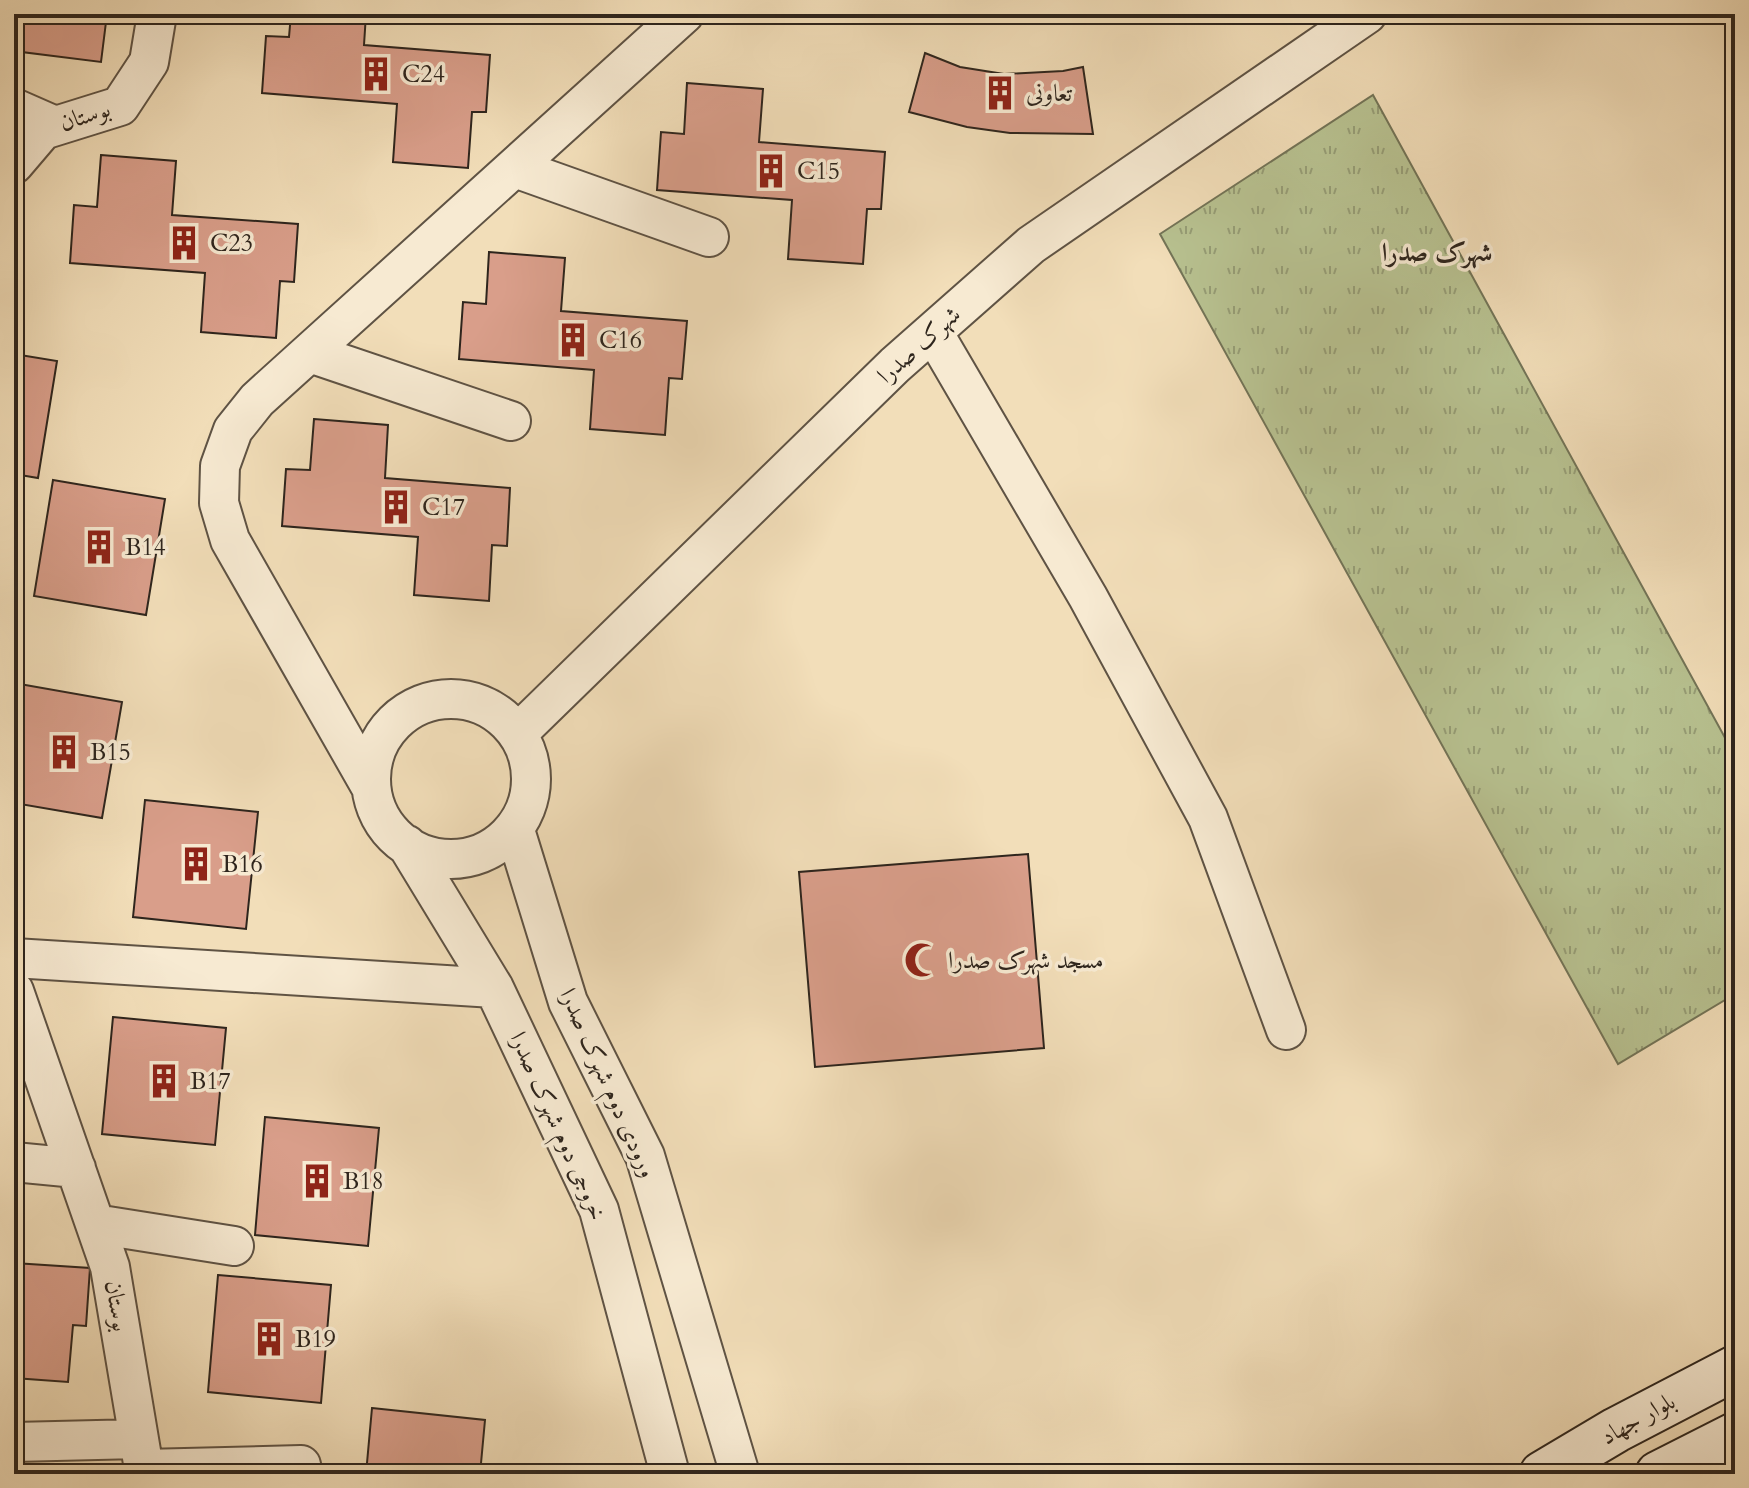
<svg xmlns="http://www.w3.org/2000/svg" width="1749" height="1488" font-family="Cardo,Amiri,serif">
<style>
.park{fill:url(#park-tufts);stroke:#737457;stroke-width:2}
.building{fill:#d99e8a;stroke:#2e251d;stroke-width:2}
.lines{fill:none;stroke-linecap:round;stroke-linejoin:round}
.street-casing{stroke:#5f5344;stroke-width:42}
.secondary-casing{stroke:#2e251d;stroke-width:48}
.street{stroke:#f7ead2;stroke-width:38}
.secondary{stroke:#f7ead2;stroke-width:44}
.labels{text-anchor:middle;dominant-baseline:central;stroke-width:7;stroke-linejoin:round;paint-order:stroke}
.poi-label{font-size:24px;fill:#2e251d;stroke:#f7ead2;text-anchor:start}
.street-label{font-size:24px;fill:#2e251d;stroke:#f7ead2}
.neighbourhood-label{font-size:26px;font-weight:bold;fill:#2e251d;stroke:#f7ead2}
</style>
<defs>
<pattern id="park-tufts" width="24" height="20" patternUnits="userSpaceOnUse" patternTransform="scale(2)"><rect width="24" height="20" fill="#b8c291"/><path d="M3 7l-1-3M5 7V3M7 7l1-3M15 17l-1-3M17 17v-4M19 17l1-3" fill="none" stroke="#969d76"/></pattern>
</defs>
<rect width="100%" height="100%" fill="#f2deb9"/>
<filter id="stains"><feTurbulence type="fractalNoise" baseFrequency=".0025" numOctaves="4"/><feColorMatrix values="0 0 0 0 .2 0 0 0 0 .09 0 0 0 0 .02 0 0 0 .5 -.17"/></filter>
<radialGradient id="worn" r=".72"><stop offset=".6" stop-color="#630" stop-opacity="0"/><stop offset="1" stop-color="#630" stop-opacity=".3"/></radialGradient>
<path class="park" d="M1373,95L1735,756V994L1618,1064L1160,234Z"/>
<path class="building" d="M14,14H107L101,62L14,51Z
M291,14H366L364,45L490,55L486,112H472L468,168L393,162L397,104L262,93L266,36L289,37Z
M925,53L960,67L1004,74L1063,71L1083,67L1093,134L1010,133L967,127L909,112Z
M687,83L763,89L759,142L885,152L881,209H867L863,264L788,259L792,200L657,190L661,132L684,134Z
M101,155L176,161L172,215L298,224L294,282L280,281L276,338L201,332L205,273L70,263L74,205L97,207Z
M489,252L565,258L561,311L687,321L682,379L669,378L665,435L590,429L594,370L459,359L463,302L486,304Z
M14,354L57,361L38,478L14,474Z
M314,419L388,425L385,478L510,488L507,546L492,545L489,601L414,595L418,537L282,526L286,469L310,470Z
M53,480L165,499L146,615L34,596Z
M14,683L122,702L102,818L14,803Z
M145,800L258,812L246,929L133,917Z
M1028,854L1044,1048L815,1067L799,872Z
M113,1017L226,1028L215,1145L102,1134Z
M265,1117L379,1128L368,1246L255,1235Z
M14,1263L90,1268L86,1326L73,1325L68,1382L14,1378Z
M218,1275L331,1285L321,1403L208,1392Z
M372,1408L485,1420L480,1474H366Z
M65,1469L127,1474H65Z"/>
<g class="lines">
<g class="street-casing">
<path id="street" d="M14,108L55,126
M14,164L43,130L120,106L149,62L157,14
M515,168L709,237
M933,332L1088,597L1208,818L1286,1030
M310,353L511,421
M371 779a80 80 0 1 1 160 0a80 80 0 1 1-160 0Z
M518,733L895,365L1031,245L1367,14
M371,787L230,540L219,503L220,466L233,430L257,400L684,14
M515,830L568,1002L645,1156L740,1474
M407,845L494,988L599,1210L670,1474
M14,958L494,988
M14,991L110,1267L144,1469L301,1465L303,1474
M14,1162L76,1168
M95,1224L234,1246
M14,1442L139,1439"/>
</g>
<g class="secondary-casing">
<path id="secondary" d="M1542,1474L1616,1430L1735,1368
M1658,1474L1735,1435
M1730,1474L1735,1470"/>
</g>
<use href="#street" class="street"/>
<use href="#secondary" class="secondary"/>
</g>
<defs>
<g id="building-bare" transform="scale(2.76)"><path d="M-4-6H4V6H1V3H-1V6H-4ZM-2.5-4.3h1.7v1.8h-1.7ZM.8-4.3h1.7v1.8H.8ZM-2.5-1h1.7V.8h-1.7ZM.8-1h1.7V.8H.8Z" fill="#8f2418" stroke="#f7ead2" stroke-width="2.5" paint-order="stroke"/></g>
<g id="mosque-bare" transform="scale(2.76)"><path d="M3.5-4.9A6 6 0 1 0 3.5 4.9A5 5 0 1 1 3.5-4.9Z" fill="#8f2418" stroke="#f7ead2" stroke-width="2.5" paint-order="stroke"/></g>
</defs>
<g fill-rule="evenodd">
<use href="#building-bare" x="376" y="74"/>
<use href="#building-bare" x="1000" y="93"/>
<use href="#building-bare" x="771" y="171"/>
<use href="#building-bare" x="184" y="243"/>
<use href="#building-bare" x="573" y="340"/>
<use href="#building-bare" x="396" y="507"/>
<use href="#building-bare" x="99" y="547"/>
<use href="#building-bare" x="64" y="752"/>
<use href="#building-bare" x="196" y="864"/>
<use href="#mosque-bare" x="922" y="960"/>
<use href="#building-bare" x="164" y="1081"/>
<use href="#building-bare" x="317" y="1181"/>
<use href="#building-bare" x="269" y="1339"/>
</g>
<g class="labels">
<g class="poi-label">
<text x="402" y="74">C24</text>
<text x="1026" y="93">تعاونی</text>
<text x="797" y="171">C15</text>
<text x="210" y="243">C23</text>
<text x="599" y="340">C16</text>
<text x="422" y="507">C17</text>
<text x="125" y="547">B14</text>
<text x="90" y="752">B15</text>
<text x="222" y="864">B16</text>
<text x="948" y="960">مسجد شهرک صدرا</text>
<text x="190" y="1081">B17</text>
<text x="343" y="1181">B18</text>
<text x="295" y="1339">B19</text>
</g>
<g class="street-label">
<text transform="translate(85 116) rotate(-18)">بوستان</text>
<text transform="translate(919 345) rotate(-42)">شهرک صدرا</text>
<text transform="translate(608 1083) rotate(66)">ورودی دوم شهرک صدرا</text>
<text transform="translate(558 1126) rotate(66)">خروجی دوم شهرک صدرا</text>
<text transform="translate(117 1306) rotate(81)">بوستان</text>
<text transform="translate(1638 1419) rotate(-29)">بلوار جهاد</text>
</g>
<g class="neighbourhood-label">
<text x="1437" y="252">شهرک صدرا</text>
</g>
</g>
<rect width="1749" height="1488" fill="none" stroke="#f2deb9" stroke-width="48"/>
<rect x="16" y="16" width="1717" height="1456" fill="none" stroke="#2e251d" stroke-width="4"/>
<rect x="24" y="24" width="1701" height="1440" fill="none" stroke="#2e251d" stroke-width="2"/>
<rect width="100%" height="100%" filter="url(#stains)"/>
<rect width="100%" height="100%" fill="url(#worn)"/>
</svg>
